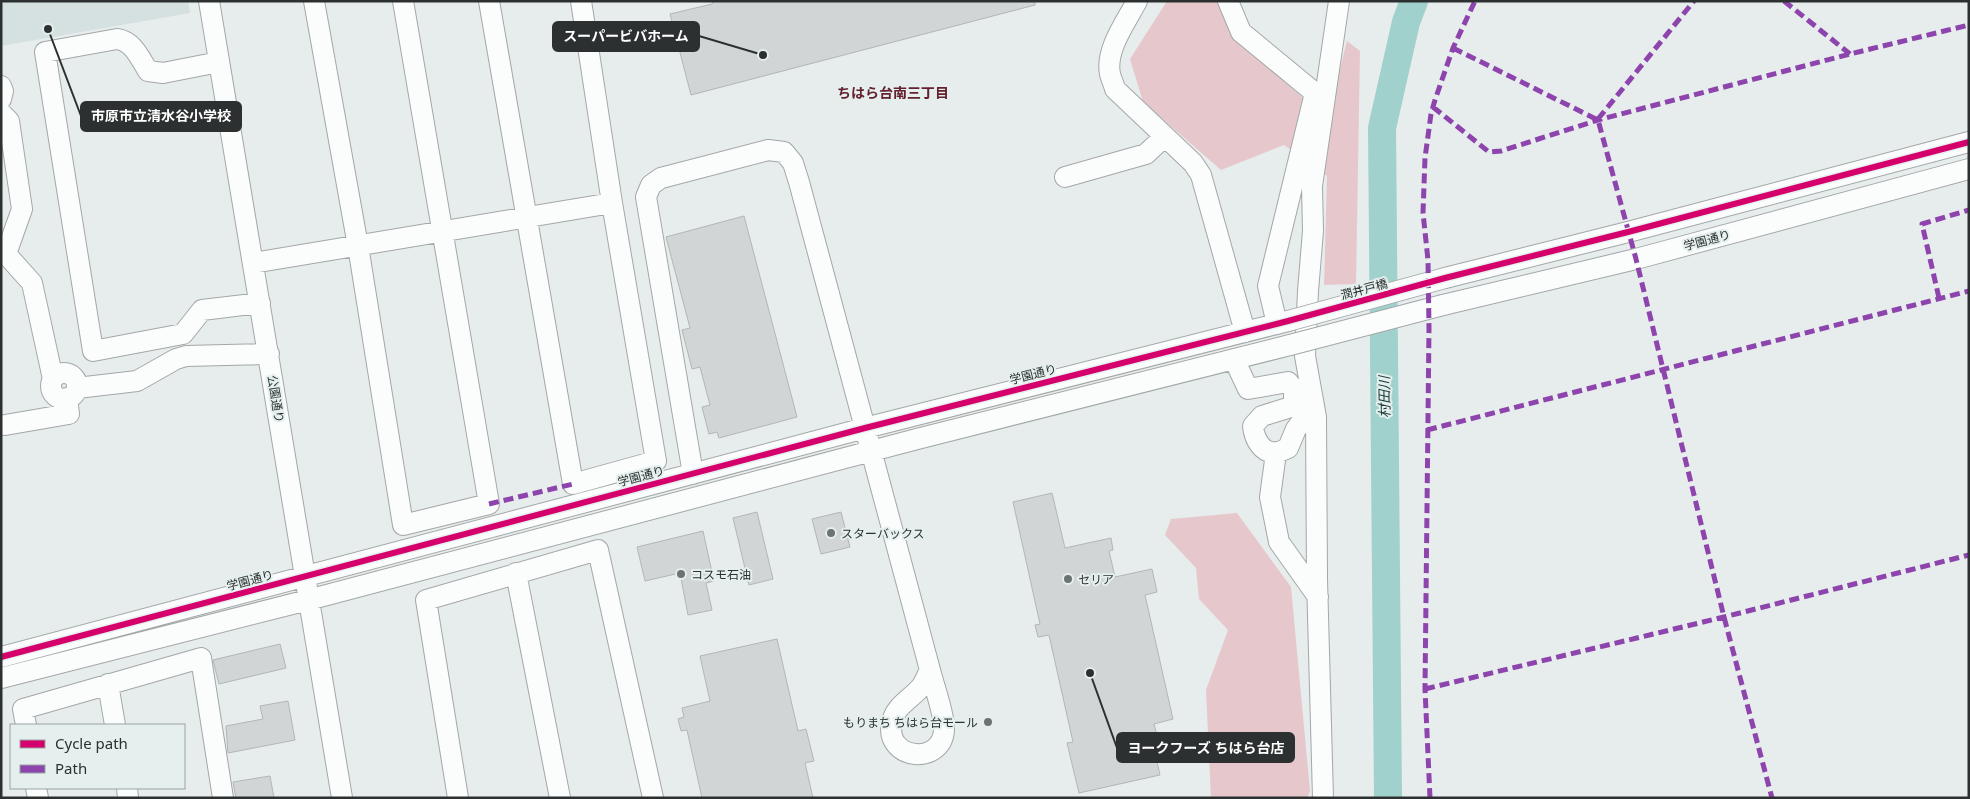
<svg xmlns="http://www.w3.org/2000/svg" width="1970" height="799" font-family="'Noto Sans','Noto Sans JP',sans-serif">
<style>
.built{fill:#d4e1e0}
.forest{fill:#e6c8cc}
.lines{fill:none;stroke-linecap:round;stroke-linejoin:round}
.river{stroke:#a0d1cc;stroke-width:28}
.building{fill:#d1d5d5;stroke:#b2b6b6}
.minor-casing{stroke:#a3a7a7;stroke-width:22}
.minor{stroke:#fbfcfc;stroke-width:20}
.minor-bridge-casing{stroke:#a3a7a7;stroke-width:22;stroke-linecap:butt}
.minor-bridge{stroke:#fbfcfc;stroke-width:20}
.quiet{stroke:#8e44ad;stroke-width:5;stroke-dasharray:10 5;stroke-linecap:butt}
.cycleway-casing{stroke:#e4efee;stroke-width:9}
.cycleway{stroke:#d6006c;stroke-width:6}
.poi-dot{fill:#6d7272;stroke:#e4efee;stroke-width:2}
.labels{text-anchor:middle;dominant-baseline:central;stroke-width:4;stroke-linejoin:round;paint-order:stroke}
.street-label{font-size:12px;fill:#2c3030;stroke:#e4efee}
.poi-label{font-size:12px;fill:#2c3030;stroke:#e4efee;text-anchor:start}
.neighbourhood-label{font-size:14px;font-weight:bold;fill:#65202f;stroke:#e4efee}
.water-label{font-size:14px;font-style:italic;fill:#153735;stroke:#e4efee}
.leader{fill:none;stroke:#2c3030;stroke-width:2}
.callout-dot{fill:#2c3030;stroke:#e4efee;stroke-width:2}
.callout{fill:#2c3030;stroke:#2c3030;stroke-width:2}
.callout-label{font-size:14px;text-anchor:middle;font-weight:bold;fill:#fff}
</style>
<rect width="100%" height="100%" fill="#e7ecec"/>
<path class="built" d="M1,1H188L190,13L1,46Z"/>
<path class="forest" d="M1167,1H1219L1240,44L1303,98L1334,92L1347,41L1360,51L1356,284L1324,285L1327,176L1284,145L1221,170L1143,102L1130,59Z
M1237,513L1291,587L1310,791L1307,798H1211L1206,690L1228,630L1199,599L1196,568L1165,535L1171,519Z"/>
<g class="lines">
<path class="river" d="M1388,798L1382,128L1406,22L1414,1"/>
</g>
<path class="building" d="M713,1H1035V5L691,95L670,14L712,4Z
M744,216L797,417L719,438L717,432L709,434L702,407L710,405L700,367L692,369L682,330L690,328L666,237Z
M1052,493L1065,548L1111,538L1113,550L1109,551L1115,577L1152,569L1157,592L1145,595L1173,719L1154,724L1158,739L1152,740L1160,775L1079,793L1067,743L1073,742L1049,635L1038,637L1035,625L1040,624L1013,502Z
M757,512L773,579L749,585L733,518Z
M841,512L850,547L821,554L812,519Z
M703,531L714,581L706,583L712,610L688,615L680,573L645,581L637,547Z
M777,639L798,731L806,729L814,761L805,763L813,798H702L687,730L681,731L678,719L684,717L682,708L710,701L700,656Z
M280,644L286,668L219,684L213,660Z
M288,701L295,740L228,753L226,726L263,719L260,706Z
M270,776L274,798H236L233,782Z"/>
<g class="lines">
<g class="minor-casing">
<path id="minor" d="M209,1L342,798
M314,1L358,246L403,525L489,504L403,1
M489,1L573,484L656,461L612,203L581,1
M1137,1C1126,22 1105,50 1110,74C1111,79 1114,84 1115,89L1193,163L1201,175L1245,332
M1228,1L1241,32L1315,93L1268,286L1277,324
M219,62L163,73L148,71C140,58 133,41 117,39L45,52L93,351L183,334L202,310L260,303
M1,86L3,91L1,99
M1,113L9,121L22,209L6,254L32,283L53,379
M1065,177L1146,154L1164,137
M253,263L612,203
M1445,278L1628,232L1969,142
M1443,305L1636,259L1969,169
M1234,359L1248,389L1288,382L1294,389V406L1262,416L1253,426C1254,438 1262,455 1277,452C1281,452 1285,449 1288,448L1296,429L1305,417H1316
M51 386a13 13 0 1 1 26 0a13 13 0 1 1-26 0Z
M77,388L137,381L176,359L186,356L269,354
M5,425L69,414L67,398
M1276,453L1270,497L1279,542L1318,597
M693,474L646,197L651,185L661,178L768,150L784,152L793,163L799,182L930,670C934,686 943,710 944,726C946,767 883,761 892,722C895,706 911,699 921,687C925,682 927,675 930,670
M516,573L560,798
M1,657L865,428L1288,321
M1,678L308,600L917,439L1290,345
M108,684L115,725
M26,725L23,709L201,658L223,798
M36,788L38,798
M127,788L128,798
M458,798L426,600L598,550L653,798
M1323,798L1317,579L1316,417L1305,356L1308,291L1313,231L1312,186L1339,1"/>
</g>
<use href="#minor" class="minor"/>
<g class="minor-bridge-casing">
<path id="minor-bridge" d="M1288,321L1445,278
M1290,345L1443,305"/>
</g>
<use href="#minor-bridge" class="minor-bridge"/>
<path class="quiet" d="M1784,1L1850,54
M1453,48L1598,120L1636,259L1724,617L1772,798
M1433,107L1489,152L1501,151L1598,120L1850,54L1969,25
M1598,119L1694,1
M1939,298L1922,224L1969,210
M1427,430L1969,291
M489,504L573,484
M1425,689L1724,617L1969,555
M1430,798L1425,689L1429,328L1428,260L1423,213L1425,158L1431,114L1435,100L1453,48L1475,1"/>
<g class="cycleway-casing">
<path id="cycleway" d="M1,657L865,428L1288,321L1445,278L1628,232L1969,142"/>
</g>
<use href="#cycleway" class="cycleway"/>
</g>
<g class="poi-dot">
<circle cx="831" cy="533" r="5"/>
<circle cx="681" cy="574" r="5"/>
<circle cx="1068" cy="579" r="5"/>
<circle cx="988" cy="722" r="5"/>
</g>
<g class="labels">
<g class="street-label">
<text transform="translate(1707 240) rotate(-15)">学園通り</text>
<text transform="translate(1364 289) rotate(-15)">潤井戸橋</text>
<text transform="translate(1033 374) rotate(-14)">学園通り</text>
<text transform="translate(276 399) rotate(81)">公園通り</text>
<text transform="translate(641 476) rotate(-15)">学園通り</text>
<text transform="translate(250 580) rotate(-15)">学園通り</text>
</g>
<g class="poi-label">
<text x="841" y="533">スターバックス</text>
<text x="691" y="574">コスモ石油</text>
<text x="1078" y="579">セリア</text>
<text x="978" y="722" text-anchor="end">もりまち ちはら台モール</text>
</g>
<g class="neighbourhood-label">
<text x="893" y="92">ちはら台南三丁目</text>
</g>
<g class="water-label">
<text transform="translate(1384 397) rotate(-91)">村田川</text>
</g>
</g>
<path class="leader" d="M763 55L699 36M48 29L81 116M1090 673L1117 748"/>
<g class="callout-dot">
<circle cx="763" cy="55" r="5"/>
<circle cx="48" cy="29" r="5"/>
<circle cx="1090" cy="673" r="5"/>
</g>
<g class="callout">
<rect x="553" y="22" width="146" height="29" rx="5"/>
<rect x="81" y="102" width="160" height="29" rx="5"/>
<rect x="1117" y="733" width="177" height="29" rx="5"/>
</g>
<g class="callout-label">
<text x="626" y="41">スーパービバホーム</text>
<text x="161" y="121">市原市立清水谷小学校</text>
<text x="1206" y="753">ヨークフーズ ちはら台店</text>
</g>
<rect width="1970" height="799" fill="none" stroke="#2c3030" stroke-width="5"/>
<rect x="10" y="724" width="175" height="65" fill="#e4efee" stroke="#9aa3a2"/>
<rect x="20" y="740" width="25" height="8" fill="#d6006c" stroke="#9aa3a2"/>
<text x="55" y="749" font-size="15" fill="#2c3030">Cycle path</text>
<rect x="20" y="765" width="25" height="8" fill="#8e44ad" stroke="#9aa3a2"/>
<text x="55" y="774" font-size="15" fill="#2c3030">Path</text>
</svg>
